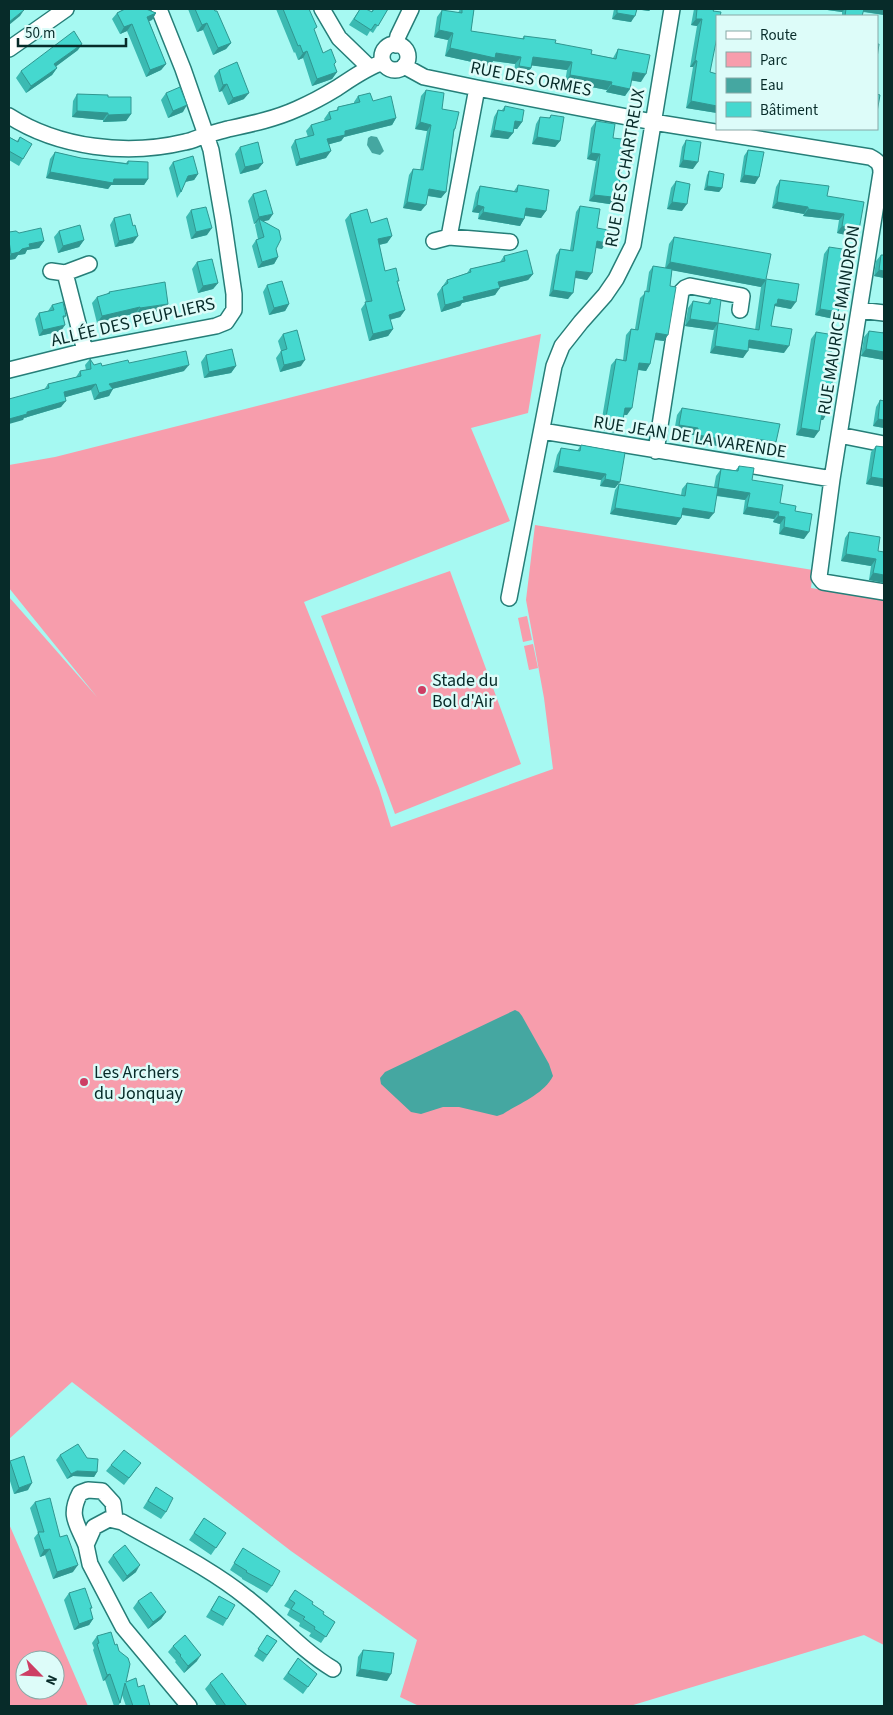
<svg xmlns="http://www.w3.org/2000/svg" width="893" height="1715" font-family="'Source Sans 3',sans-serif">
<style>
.green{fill:#f79dac;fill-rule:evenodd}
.water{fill:#45a7a1}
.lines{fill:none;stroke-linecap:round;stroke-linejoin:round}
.street-casing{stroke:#267e78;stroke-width:18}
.street{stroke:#fff;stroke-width:15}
.wall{fill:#3bbab2}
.shaded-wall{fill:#309791}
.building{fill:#45d8cf;stroke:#309791}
.poi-dot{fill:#cd3e64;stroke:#ddfcf9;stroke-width:2}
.labels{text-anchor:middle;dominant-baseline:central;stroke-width:5;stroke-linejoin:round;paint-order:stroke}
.street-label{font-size:18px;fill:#072b29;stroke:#ddfcf9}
.poi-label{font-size:18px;fill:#072b29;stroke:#ddfcf9;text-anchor:start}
</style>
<rect width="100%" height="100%" fill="#a6f9f2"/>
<path class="green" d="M541,334L528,413L471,428L510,521L304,602L379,788L391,827L553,769L544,698L526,600L535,525L813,570L811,588L884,599V1645L864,1635L630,1706H419L400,1697L417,1640L291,1551L72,1382L9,1439V597L97,697L9,588V465L55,457Z
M450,571L521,764L395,814L321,616Z
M527,616L532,640L523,642L518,618Z
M533,644L538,668L529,670L524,646Z
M9,1524L88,1706H9ZM25,1660H55V1690H25Z"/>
<path class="water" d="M371,136L377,137C379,140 383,149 384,151L380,155L372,153L367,145L368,138Z
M515,1010L519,1012L522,1016L549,1064L553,1076C544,1094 520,1103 503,1114L497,1116L459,1107H443L421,1114L411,1112L381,1084L380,1078L385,1072Z"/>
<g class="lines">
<g class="street-casing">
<path id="street" d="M322,9L339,38L369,67
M382 57a13 13 0 1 1 26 0a13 13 0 1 1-26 0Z
M396,45L398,36L411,9
M9,49L66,9
M404,66L424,77L477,88L653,122L870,157C878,161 881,164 881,173L832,479L819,577L823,582L884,592
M9,116C59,148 127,156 185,142C192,141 199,137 206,135C213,133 221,131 228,129C251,124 275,119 297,109C311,103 324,96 337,88C352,78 366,68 383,62
M449,237L510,242
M434,241L449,237L477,88
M51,271L65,273L85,351
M65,273L89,264
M859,310L884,313
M9,370L85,351L216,326L226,322L234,310V294L223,219L211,150L206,135L183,69L159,9
M542,431L832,479
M839,435L884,444
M656,451L681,292L685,288L690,286L742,296L740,310
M509,598L554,366L562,346L581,322L605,295L616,279L633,245L672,9
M86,1545C77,1523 68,1516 80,1493L88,1490L102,1491L113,1503L115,1520
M189,1706L123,1627L90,1564L86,1545L94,1527L109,1519L122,1522C164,1546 210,1568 247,1598C277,1621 301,1650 333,1669"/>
</g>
<use href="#street" class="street"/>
</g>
<path class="wall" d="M121,9H146L156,13L152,20L149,21L166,64L161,70L146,77L127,31L120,34L112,19L117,13L122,10Z
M188,9H214L231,43L226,49L213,55L203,30L197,32Z
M276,9H309L314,30L323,53L334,66L337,72L332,79L312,86L303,58L298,60L295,52L294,53Z
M360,9L371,12L373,9H388L373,33L370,31L367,36L349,25Z
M460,9H474L471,31L522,39L524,36L555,43L591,54L613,58L618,49L641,82L632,80L625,96L606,92L607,90L565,82L567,70L531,65V68L526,76L514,74L515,64L493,61L490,66L445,56L448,40L434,37L437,17L442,10L458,13Z
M614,9H651L649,11L636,9L631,22L612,19Z
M694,9H714L710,72L717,74V113L686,108L693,67H690L697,26L691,25Z
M820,9H884V15L863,12L862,16H842V12Z
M78,50L56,66L57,68L52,75L26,93L16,78L21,71Z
M219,70L244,99L228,105L222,91L219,92L214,76Z
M426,90L442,109L455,129L454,132L446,192L441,198L427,196L421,211L403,208L409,175L413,169L420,170L427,131L415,129L421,96Z
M166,93L183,112L168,118L161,100Z
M77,94L108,97L131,114L126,121L103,122V120L72,117L73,101Z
M358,96L373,101L396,118L392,125L344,137L341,141L329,144L326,158L296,166L291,147L295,140L308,137L306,131L311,125L325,121L324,119L329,112L336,111L338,107L354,103V102Z
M505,106L522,122L517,129H514L513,133L508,139L490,137L494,117L498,110H502Z
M551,115L560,141L555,147L532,144L536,124L540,117L549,118Z
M596,121L613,138L622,168L616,205L589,201L596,161L587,159L591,128Z
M9,137L17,141L20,137L23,159L19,166L9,160Z
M686,140L693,169L679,167L682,147Z
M240,147L263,163L258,169L240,174L235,154Z
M748,150L755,184L740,182L744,156Z
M55,152L81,158L126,163L128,161L148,179L144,185H111L108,189L46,178L50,159Z
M173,162L198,174L194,180L185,182L181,192L177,198L169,168Z
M709,171L722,188L719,192L704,190L707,175Z
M780,180L827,196L859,230L855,237L837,233L839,220L803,216L804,214L772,208L776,187Z
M676,181L682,211L667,209L671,188Z
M518,185L546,211L541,218L525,216L524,219L520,226L478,219L479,213L472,212L476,193L480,186L514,191Z
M253,194L269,220L264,221L276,249L278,257L274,264L258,268L252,246L256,240L258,239L255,225L256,223L254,224L248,201Z
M580,206L597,228L602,249L596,248L587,280L575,278L568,299L549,296L556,255L560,249L570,250L576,212Z
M191,210L207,235L191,239L186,217Z
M350,214L371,223L392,236L387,243L379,245L385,271L398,283L405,310L400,317L390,320L393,329L388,336L369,341L361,309L366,302L345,220Z
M114,218L133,243L115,247L110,225Z
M59,231L84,240L79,247L58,253L54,237Z
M9,232L19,233L44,241L39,248L27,250L25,254L18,255L15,259L9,260Z
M674,237L766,279L791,309L775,306L774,308L771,326L784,353L748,348L743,358L710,353L714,330L685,326L688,308L693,301L707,304L711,298L718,323L755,330L761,287L672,270L670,286L664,341L654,340L650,364L646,371L638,370L627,415H624L622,426L617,433L600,430L611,365L616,359L623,360L626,335L631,329H635L640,298L646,292L649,272L653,266L665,268L669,244Z
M829,247L846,268L842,303H840L834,319L815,315L824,254Z
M881,255L884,278L874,276L876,261Z
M504,256L533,274L528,280L499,287L495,295L462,303L460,306L441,312L437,294L447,280L467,273L470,269L500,262Z
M197,262L218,283L213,289L198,293L192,269Z
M267,285L289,304L285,311L269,315L263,292Z
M109,292L163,310L136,315V313L97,323L92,303L97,297L107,294Z
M52,305L66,316L63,319L61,331L39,336L35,319L39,313L48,311Z
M884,330V360L861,356L864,337L869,331L882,333Z
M816,332L831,353L827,413L823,420H821L814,438L796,435L811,339Z
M283,334L301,366L280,372L276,358L281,351L278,341Z
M206,355L236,366L231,373L204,378L201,362Z
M90,359L94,365L102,366L129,363L184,371L112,389L109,396L94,400L91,390L65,397L61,407L24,418L23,420L48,384L76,377L80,371L86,370L85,365Z
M880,400L884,401V428L873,426L876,407Z
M682,408L771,449L754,446L750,451L693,442L694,435L674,432L677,415Z
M581,445L625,453L615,488L600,486L601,480L553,472L557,455L561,448L577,451Z
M876,446L884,447V487L866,484L871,452Z
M739,466L752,480L780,503L795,511L804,539L779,534L780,524L773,522L774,519L743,514L745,500L716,496L709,519L681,515V518L676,525L610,514L615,490L619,484L681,495L682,489L687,483L714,487L716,476L721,469L735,471Z
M849,532L878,551L884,583L869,580L871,566L841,561L845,538Z
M60,1455L87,1458L97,1472L94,1477L73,1476L67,1479L56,1460Z
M10,1461L28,1490L14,1494L9,1478V1463Z
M141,1463L124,1485L106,1471L111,1465Z
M156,1487L166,1512L161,1519L143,1508Z
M35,1502L60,1537L73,1572L53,1579L45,1555L40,1557L34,1538L38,1533L30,1508Z
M204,1518L226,1533L211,1555L189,1540Z
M243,1548L272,1586L267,1593L242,1579V1578L230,1570Z
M113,1555L136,1572L123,1582L108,1562Z
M295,1590L312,1604L323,1614L335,1622L321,1643L309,1636L311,1633L299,1626L300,1623L287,1615L290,1609L284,1606Z
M69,1593L92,1608L90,1609L93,1619L89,1625L74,1630L64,1600Z
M219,1596L227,1619L223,1626L206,1617Z
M138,1601L166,1612L161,1619L148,1629L133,1608Z
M267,1635L277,1641L263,1662L254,1656Z
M97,1636L126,1682L138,1687L150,1706H126L122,1695L120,1703L118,1706H114L105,1680L103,1681L93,1650L94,1648L92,1643Z
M173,1646L197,1661L184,1673L175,1662L176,1661L168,1652Z
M363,1650L387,1681L356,1676L358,1657Z
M298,1658L317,1674L303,1694L283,1679Z
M210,1683L247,1706H217L205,1689Z"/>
<path class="shaded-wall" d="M634,9H651L649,11Z
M820,9H845L842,12Z
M861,9H884V15L860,11Z
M24,10L20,16L9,25V22Z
M156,13L152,20L142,24L147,17Z
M617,13L635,16L631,22L612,19Z
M696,19H702L697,26L691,25Z
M207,23L203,30L197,32L202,25Z
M132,24L127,31L120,34L124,27Z
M439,30L453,33L448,40L434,37Z
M231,43L226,49L213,55L218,48Z
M82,44L78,50L50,71L54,64Z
M450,48L496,53L521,57L515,64L493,61L490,66L445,56Z
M307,51L303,58L298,60L303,53Z
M533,57L572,62L567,70L528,65Z
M695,60L697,61L693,67H690Z
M166,64L161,70L146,77L150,70Z
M519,66L531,68L526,76L514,74Z
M57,68L52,75L26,93L31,86Z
M337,72L332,79L312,86L317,79Z
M633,72L646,74L641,82L628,80Z
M570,75L612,82L607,90L565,82Z
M227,84L222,91L219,92L223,85Z
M611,85L630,89L625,96L606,92Z
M249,93L244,99L228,105L233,98Z
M691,101L717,106V113L686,108Z
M187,105L183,112L168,118L173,111Z
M77,111L108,113L103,120L72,117Z
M131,114L126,121L103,122L108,115Z
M396,118L392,125L344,137L341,141L323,146L327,139L345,131Z
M515,121L522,122L517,129L510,128Z
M420,122L431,125L427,131L415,129Z
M860,129H871L870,130Z
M494,130L513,133L508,139L490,137Z
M537,137L560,141L555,147L532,144Z
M331,151L326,158L296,166L300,159Z
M591,153L600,154L596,161L587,159Z
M683,160L698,162L693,169L679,167Z
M263,163L258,169L240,174L245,167Z
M50,172L114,179H148L144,185H111L108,189L46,178Z
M198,174L194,180L184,182L188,176Z
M744,175L759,177L755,184L740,182Z
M707,186L722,188L719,192L704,190Z
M429,189L446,192L441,198L424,195Z
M594,195L621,198L616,205L589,201Z
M407,202L426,205L421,211L403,208Z
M672,202L687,204L682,211L667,209Z
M777,202L808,207L804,214L772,208Z
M477,205L484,207L479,213L472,212Z
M526,208L546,211L541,218L522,215Z
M808,209L844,214L839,220L803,216Z
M483,212L524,219L520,226L478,219Z
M273,214L269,220L260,222L259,219L256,223L254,224L259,217Z
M842,226L859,230L855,237L837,233Z
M212,228L207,235L191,239L196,232Z
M138,236L133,243L115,247L119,241Z
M392,236L387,243L374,246L378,239Z
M84,240L79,247L58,253L63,246Z
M44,241L39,248L27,250L25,254L18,255L15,259L9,260V258L11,254L29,244Z
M597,241L606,243L602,249L592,247Z
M278,257L274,264L258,268L262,262Z
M670,262L766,280L761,287L665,269Z
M879,270L884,271V278L874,276Z
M576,271L592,273L587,280L572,277Z
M533,274L528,280L493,289L498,282Z
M218,283L213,289L198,293L203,286Z
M500,288L495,295L462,303L460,306L441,312L445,305L463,297Z
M553,290L573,293L568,299L549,296Z
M842,296H847L842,303H837Z
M778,299L796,302L791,309L775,306L772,311H770Z
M168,304L163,310L136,315L140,308Z
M289,304L285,311L269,315L274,308Z
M140,307L136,313L97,323L102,316Z
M820,309L838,312L834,319L815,315Z
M405,310L400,317L384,321L389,315Z
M690,319L718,323L713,330L685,326Z
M65,325L61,331L39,336L43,330Z
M393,329L388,336L369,341L373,334Z
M656,333L668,335L664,341L651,339Z
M749,340L789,346L784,353L744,347Z
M715,346L748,351L743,358L710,353Z
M866,349L884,352V360L861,356Z
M305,360L301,366L280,372L284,365Z
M639,363L650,364L646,371L634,369Z
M189,365L184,371L104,391L109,384Z
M236,366L231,373L204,378L209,372Z
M96,384L91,390L59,399L64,392Z
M113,389L109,396L94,400L99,393Z
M66,401L61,407L24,418L23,420L9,424V419L27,412Z
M625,408H632L627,415L620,414Z
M822,413H827L823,420H818Z
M878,419L884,420V428L873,426Z
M605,423L622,426L617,433L600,430Z
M679,425L698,428L694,435L674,432Z
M801,428L819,431L814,438L796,435Z
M698,435L756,439L776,442L771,449L754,446L750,451L693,442Z
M558,466L606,474L601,480L553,472Z
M871,477L884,479V487L866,484Z
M605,479L620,482L615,488L600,486Z
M718,488L750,493L745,500L713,495Z
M747,507L779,512L774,519L743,514Z
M615,508L681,518L676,525L610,514Z
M683,508L714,513L709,519L678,514Z
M778,516L785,517L780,524L773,522Z
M784,527L809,532L804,539L779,534Z
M846,554L876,559L871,566L841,561Z
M873,573L884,575V583L869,580Z
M77,1471L97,1472L94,1477L73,1476L67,1479L71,1474Z
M32,1483L28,1490L14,1494L19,1488Z
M50,1549L45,1555L40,1557L44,1550Z
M78,1565L73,1572L53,1579L57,1572Z
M140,1565L136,1572L123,1582L127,1576Z
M166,1612L161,1619L148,1629L153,1622Z
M93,1619L89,1625L74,1630L79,1624Z
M201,1655L197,1661L184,1673L188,1666Z
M360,1669L391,1674L387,1681L356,1676Z
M110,1674L105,1680L103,1681L107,1675Z"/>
<path class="building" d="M9,9H24V10L9,22Z
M125,9H146L156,13L147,17L166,64L150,70L132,24L124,27L117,13Z
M195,9H214L215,11H217L231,43L218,48L207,23L202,25Z
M283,9H309L317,27L314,29L323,53L331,49L336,62L334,64L337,72L317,79L307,51L303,53L300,45L298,46Z
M360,9H366L372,12L374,9H388L378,26L375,24L371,30L354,19Z
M462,9H474L471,31L524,39V36L556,40L555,43L592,50L591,54L616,59L618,49L650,55L646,74L633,72L630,89L611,85L612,82L570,75L572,62L533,57L531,68L519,66L521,57L496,53L495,58L450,48L453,33L439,30L442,10L462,13Z
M617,9H637L635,16L617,13Z
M697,9H714L713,11L721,12L720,16H717V37L710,72L717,74V106L691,101L697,61L695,60L702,19H696Z
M846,9H864L862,16H845Z
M74,31L82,44L54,64L57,68L31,86L21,71Z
M877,44H879L877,58Z
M237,62L249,93L233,98L227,84L223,85L219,70Z
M180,87L187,105L173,111L166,93Z
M426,90L444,93L442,109L459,112L455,129H454L446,192L429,189L426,205L407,202L413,169L423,170L431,125L420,122Z
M370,93L373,101L391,96L396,118L345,131V135L327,139L331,151L300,159L295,140L314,135L311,125L331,119L329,112L338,110V107L360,102L358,96Z
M77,94L108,95V97H131V114L108,115V113L77,111Z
M877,94L880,95L877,112Z
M505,106L524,110L522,122L515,121L513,133L494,130L498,110L504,111Z
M551,115L564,117L560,141L537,137L540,117L550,118Z
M596,121L615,124L613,138L630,140L626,163L623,162L619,185L623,186L621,198L594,195L600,154L591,153Z
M9,137L18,142L20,137L32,144L23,159L9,151Z
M686,140L701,142L698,162L683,160Z
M258,142L263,163L245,167L240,147Z
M748,150L764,152L759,177L744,175Z
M55,152L81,158L128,164V161L148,162V179H114L113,183L50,172Z
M193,156L198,174L188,176L181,192L173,162Z
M709,171L724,174L722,188L707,186Z
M780,180L829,186L827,196L864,202L859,230L842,226L844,214L808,209V207L777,202Z
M676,181L690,184L687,204L672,202Z
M518,185L549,190L546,211L526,208L524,219L483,212L484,207L477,205L480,186L517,192Z
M266,190L273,214L259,217L253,194Z
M580,206L600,209L597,228L608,230L606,243L597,241L592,273L576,271L573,293L553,290L560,249L573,251Z
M206,207L212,228L196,232L191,210Z
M367,209L371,223L387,218L392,236L378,239L385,271L396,268L399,281H397L405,310L389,315L393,329L373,334L365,302L372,301L350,214Z
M130,214L133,226L135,225L138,236L119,241L114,218Z
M259,219L279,230L281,239L276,249L278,257L262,262L256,240L264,237Z
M80,225L84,240L63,246L59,231Z
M41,228L44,241L29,244L30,247L22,249L19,252L11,254L9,241V232L16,231L19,233Z
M674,237L771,254L766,279L799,284L796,302L778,299L777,304H775L771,326L792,329L789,346L749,340L748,351L715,346L718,323L759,330L766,280L670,262Z
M829,247L849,250L846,268H851L847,296H842L838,312L820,309Z
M527,250L533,274L498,282L500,288L463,297L464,300L445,305L442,287L448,283L447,280L471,272L470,269L505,261L504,256Z
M881,255H884V271L879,270Z
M212,259L218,283L203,286L197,262Z
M653,266L672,269L670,286L676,287L668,335L656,333L650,364L639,363L632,408H625L622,426L605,423L616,359L626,361L631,329L638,330L645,291L649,292Z
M282,281L289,304L274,308L267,285Z
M165,282L168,304L140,308V307L102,316L97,297L110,293L109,292Z
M711,298L721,300L718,323L690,319L693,301L710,304Z
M63,302L66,316H63L65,325L43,330L39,313L54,310L52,305Z
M297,330L305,360L284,365L281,351L287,349L283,334Z
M869,331L884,333V352L866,349Z
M816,332L834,335L831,353L837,354L827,413H822L819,431L801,428Z
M232,349L236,366L209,372L206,355Z
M186,351L189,365L109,384L113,389L99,393L96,384L64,392L66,401L27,412V414L9,419V399L49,388L48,384L81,376L80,371L91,369L90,359L94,365L101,363L102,366L128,360L129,363Z
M880,400L884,401V420L878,419Z
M682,408L780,424L776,442L756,439L755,445L698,435V428L679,425Z
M581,445L625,453L620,482L605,479L606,474L558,466L561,448L580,451Z
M876,446L884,447V479L871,477Z
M739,466L754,468L752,480L783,485L780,503L796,506L795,511L812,514L809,532L784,527L785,517L778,516L779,512L747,507L750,493L718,488L721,469L738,471Z
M687,483L718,488L714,513L683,508L681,518L615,508L619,484L685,496Z
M849,532L880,537L878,551L884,552V575L873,573L876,559L846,554Z
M78,1444L87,1458L98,1459L97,1472L77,1471L71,1474L60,1455Z
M124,1450L141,1463L129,1478L111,1465Z
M24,1456L32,1483L19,1488L10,1461Z
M156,1487L173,1498L166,1512L148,1501Z
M50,1498L60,1537L67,1535L78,1565L57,1572L50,1549L44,1550L38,1532H44L35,1502Z
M204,1518L226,1533L216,1548L194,1533Z
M125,1545L140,1565L127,1576L113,1555Z
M243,1548L280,1571L272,1586L246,1572L247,1571L234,1563Z
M85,1588L92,1608H90L93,1619L79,1624L69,1593Z
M295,1590L313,1602L312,1604L324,1612L323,1614L335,1622L326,1637L314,1629L315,1627L303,1619L305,1617L291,1609L295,1603L289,1599Z
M151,1592L166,1612L153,1622L138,1601Z
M219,1596L235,1605L227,1619L211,1610Z
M111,1632L115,1645L117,1644L119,1651L128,1658L130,1664L126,1682L136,1678L138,1687L144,1685L150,1706H133L125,1683L120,1703L110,1674L107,1675L97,1644L99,1643L97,1636Z
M185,1635L201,1655L188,1666L180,1656L181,1655L173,1646Z
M267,1635L277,1641L267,1655L258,1649Z
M363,1650L394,1653L391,1674L360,1669Z
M298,1658L317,1674L308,1687L288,1673Z
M222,1673L247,1706H226L210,1683Z"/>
<g class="poi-dot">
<circle cx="422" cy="690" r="5"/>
<circle cx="84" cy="1082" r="5"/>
</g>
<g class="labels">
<g class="street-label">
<text transform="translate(531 79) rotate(11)">RUE DES ORMES</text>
<text transform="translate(625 168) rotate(-80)">RUE DES CHARTREUX</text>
<text transform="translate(839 320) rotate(-81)">RUE MAURICE MAINDRON</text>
<text transform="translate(133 322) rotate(-13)">ALLÉE DES PEUPLIERS</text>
<text transform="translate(690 437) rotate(9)">RUE JEAN DE LA VARENDE</text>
</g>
<g class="poi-label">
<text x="432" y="680">Stade du<tspan x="432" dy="21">Bol d'Air</tspan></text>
<text x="94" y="1072">Les Archers<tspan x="94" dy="21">du Jonquay</tspan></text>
</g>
</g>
<rect width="893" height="1715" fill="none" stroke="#072b29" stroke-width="20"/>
<rect x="716" y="15" width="162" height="115" fill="#ddfcf9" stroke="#87a8a6"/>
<rect x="726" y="31" width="25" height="8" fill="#ffffff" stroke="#87a8a6"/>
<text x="760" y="40" font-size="15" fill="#072b29">Route</text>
<rect x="726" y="52" width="25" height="15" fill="#f79dac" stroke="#87a8a6"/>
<text x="760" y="65" font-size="15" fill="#072b29">Parc</text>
<rect x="726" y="78" width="25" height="15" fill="#45a7a1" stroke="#87a8a6"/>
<text x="760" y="90" font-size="15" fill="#072b29">Eau</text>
<rect x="726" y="102" width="25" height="15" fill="#45d8cf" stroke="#87a8a6"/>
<text x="760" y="115" font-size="15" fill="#072b29">Bâtiment</text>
<g transform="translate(40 1675) rotate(114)"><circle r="24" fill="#ddfcf9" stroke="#87a8a6"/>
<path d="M0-4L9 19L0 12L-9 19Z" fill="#cd3e64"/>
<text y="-8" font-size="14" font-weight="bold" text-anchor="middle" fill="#072b29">N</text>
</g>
<path d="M18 38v8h108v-8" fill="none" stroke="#072b29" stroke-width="2.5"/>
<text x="25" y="38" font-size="15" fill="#072b29" stroke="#ddfcf9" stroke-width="4" paint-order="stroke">50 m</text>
</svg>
